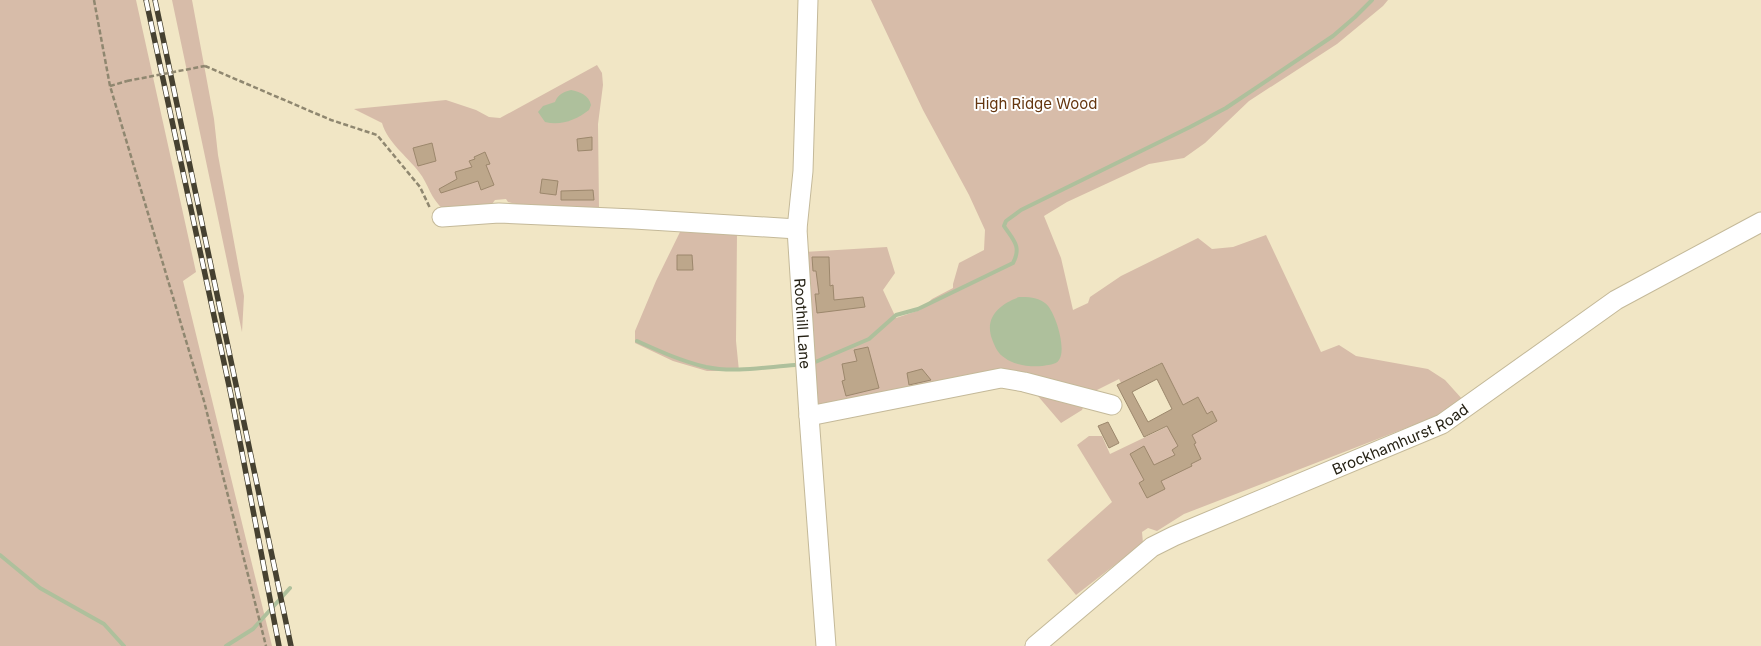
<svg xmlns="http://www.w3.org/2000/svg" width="1761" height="646" font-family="Inter,sans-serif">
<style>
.green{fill:#d7bca9}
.water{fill:#aec09c}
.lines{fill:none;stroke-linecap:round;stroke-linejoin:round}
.stream{stroke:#aec09c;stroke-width:4}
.building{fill:#bda78b;stroke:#9c876c;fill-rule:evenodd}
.minor-casing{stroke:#c4b999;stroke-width:21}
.path{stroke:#8f8770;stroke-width:2.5;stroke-dasharray:5 2.5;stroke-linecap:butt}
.minor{stroke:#fff;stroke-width:19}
.rail-casing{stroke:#464131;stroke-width:5.5}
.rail{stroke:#fff;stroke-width:4;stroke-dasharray:11;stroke-linecap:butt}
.path-bridge{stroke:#8f8770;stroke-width:2.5;stroke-dasharray:5 2.5;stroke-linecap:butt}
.labels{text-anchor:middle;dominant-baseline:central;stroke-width:4;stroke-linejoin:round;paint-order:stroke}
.park-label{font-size:15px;fill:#65360f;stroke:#fff}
.street-label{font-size:15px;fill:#252114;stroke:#fff}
</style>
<rect width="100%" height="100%" fill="#f1e6c5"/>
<path class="green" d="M0,0H136L196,272L183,281L272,646H0Z
M172,0H192L214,119L218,155L244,296L242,332Z
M871,0H1388L1383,6L1337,44L1249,101L1205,143L1184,158L1149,164L1067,202L1044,216L1061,258L1073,310L1088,303L1090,297L1121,276L1198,238L1212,249L1233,247L1266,235L1321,352L1339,345L1356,356L1428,369L1445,380L1463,400L1437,416L1184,514L1157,531L1148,528L1142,532L1143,543L1076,595L1047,560L1112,502L1077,445L1089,436H1102L1110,454L1204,409L1198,397L1183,405L1161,363L1121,383L1119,379L1095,391L1005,374L817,407L804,252L887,247L895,273L883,290L896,318L920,310L932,299L953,288V284L959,263L984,250L985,230L969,195L923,110Z
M597,65L602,73L603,85L598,124L599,208L520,205L508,202L506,199L495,200L492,204L473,205L444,210C430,198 429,185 419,172C406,155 388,143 382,123L354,109L446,100L476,110L489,117L500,118Z
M680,232L737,234L736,341L739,371H707L673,361L635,343V331L656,281Z
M1037,395L1085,403L1082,410L1061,423Z"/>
<path class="water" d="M571,90C580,92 589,95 591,105L589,110C576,120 561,126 545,122L538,112L543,106L555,102C558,94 564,92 571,90Z
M1019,297C1028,297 1037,297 1045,303C1055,310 1067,349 1059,360C1056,365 1047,365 1042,366C1030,367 1014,365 1005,358C998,354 995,347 992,339C984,317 1000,304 1019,297Z"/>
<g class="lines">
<path class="stream" d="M637,341C659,351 681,361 706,367C734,373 766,367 795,365
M813,363L869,339L896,315L918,309L1013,263C1022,246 1013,240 1004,226L1006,221L1021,210L1190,127L1226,108L1333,36L1355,17L1372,0
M0,555L40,588L104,624L124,646
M226,646L253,629L290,588"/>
</g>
<path class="building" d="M592,137V150L578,151L577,139Z
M432,143L436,161L418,166L413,148Z
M485,152L490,164L486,165L494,185L481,190L478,181L441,193L439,189L457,179L455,172L472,167L469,161L475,159L474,157Z
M542,179L558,181L556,195L540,193Z
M593,190L594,200H561V191Z
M677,255H692L693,270H677Z
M812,257H829L830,286L833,285L834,300L863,297L865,307L817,313L815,294H819L816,271H813Z
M868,347L879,388L846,396L842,381L845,380L842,364L857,361L854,350Z
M1162,363L1183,405L1198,397L1207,414L1212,411L1217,421L1192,435L1196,443L1194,444L1201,459L1191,464L1192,466L1161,481L1165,489L1147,498L1139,483L1144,480L1130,454L1144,446L1154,465L1175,455L1172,450L1178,446L1167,426L1144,437L1117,385ZM1157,379L1172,409L1148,422L1132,392Z
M922,369L931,380L909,385L907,373Z
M1108,422L1119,443L1109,448L1098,426Z"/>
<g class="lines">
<g class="minor-casing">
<g id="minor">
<path id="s1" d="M808,0L803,171L797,229L809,416L826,646"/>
<path d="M442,217L499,213L634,219L797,229"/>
<path d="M809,416L1001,378L1024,382L1112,405"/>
<path id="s2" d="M1035,646L1152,547L1174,536L1442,424L1616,300L1761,222"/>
</g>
</g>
<path class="path" d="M94,0L110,86L204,401L266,646
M205,66L331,120L377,135L420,187L430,208
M110,86L127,81"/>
<use href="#minor" class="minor"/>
<g class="rail-casing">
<path id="rail" d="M146,0L231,395L279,646
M155,0L291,646"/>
</g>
<use href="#rail" class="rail"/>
<path class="path-bridge" d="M127,81L205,66"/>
</g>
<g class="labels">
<g class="park-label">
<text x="1036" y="103">High Ridge Wood</text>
</g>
<g class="street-label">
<text stroke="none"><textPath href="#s1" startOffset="324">Roothill Lane</textPath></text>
<text stroke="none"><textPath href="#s2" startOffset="424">Brockhamhurst Road</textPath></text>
</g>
</g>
</svg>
